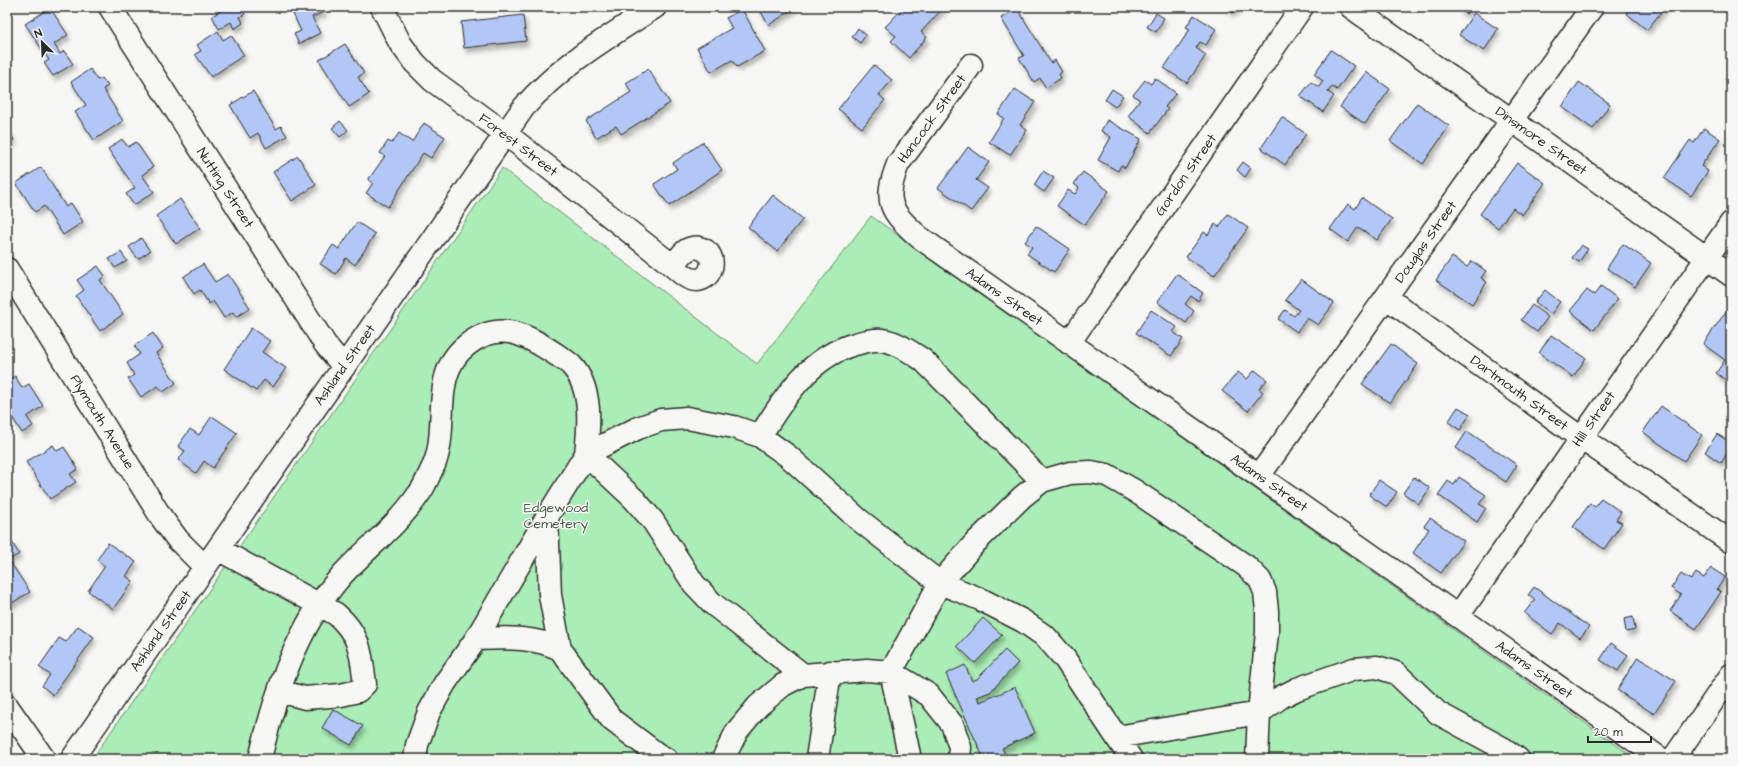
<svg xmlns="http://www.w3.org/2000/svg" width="1738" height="766" font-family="'Architects Daughter',sans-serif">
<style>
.green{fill:#abedb6;stroke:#6b8c70}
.building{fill:#b3c7f6;stroke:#2b2b2b;filter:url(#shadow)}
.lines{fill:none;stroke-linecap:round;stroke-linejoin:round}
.minor-casing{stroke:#2b2b2b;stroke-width:25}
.minor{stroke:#f6f6f2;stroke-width:22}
.labels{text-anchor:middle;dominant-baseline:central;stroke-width:3;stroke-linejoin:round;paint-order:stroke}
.street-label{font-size:14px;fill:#2b2b2b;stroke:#f6f6f2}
.park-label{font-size:14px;fill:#4b5c4e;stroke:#f6f6f2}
</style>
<defs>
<filter id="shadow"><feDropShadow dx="2.5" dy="4.5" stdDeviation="2" flood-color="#0004"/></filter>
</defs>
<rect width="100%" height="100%" fill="#f6f6f2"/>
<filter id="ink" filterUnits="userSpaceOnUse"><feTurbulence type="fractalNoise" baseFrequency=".025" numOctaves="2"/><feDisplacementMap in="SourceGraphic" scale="8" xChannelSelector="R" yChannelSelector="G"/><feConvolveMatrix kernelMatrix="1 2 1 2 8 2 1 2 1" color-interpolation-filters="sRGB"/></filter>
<g filter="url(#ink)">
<path class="green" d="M502,168L757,364L871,216L1636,759H92Z"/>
<path class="building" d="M227,7H240L245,14L240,17L243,23L234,29L231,22L219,29L212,16Z
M296,7H322L324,12L312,17L320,33L299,44L294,34L301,31L293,14L298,11Z
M761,7H796L769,25L759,9Z
M904,7H944L921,32L927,37L909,58L891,41L896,36L885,27Z
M1224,7H1238L1233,13Z
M1457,7H1471L1466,14Z
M1631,7H1665L1647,30L1626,13Z
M50,8L68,35L54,44L60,54L64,51L73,64L53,76L44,63L49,60L25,24Z
M1017,8L1051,63L1055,60L1062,72L1059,74L1061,78L1046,88L1040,78L1034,82L1019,58L1024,56L1001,18Z
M742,9L765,51L737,67L732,60L711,72L697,48L732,28L726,18Z
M1156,13L1164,18L1156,32L1147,27Z
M1474,13L1498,29L1484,51L1459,35Z
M523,15L526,41L464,48L461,22Z
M1194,15L1216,29L1206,45L1200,42L1196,48L1206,55L1187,83L1164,68L1190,29L1186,27Z
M858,28L866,35L860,43L852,37Z
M218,31L223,40L231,35L244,55L211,77L195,54L201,51L197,45Z
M345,44L364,73L358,77L369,94L349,107L319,60Z
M1331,50L1354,66L1337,90L1332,86L1328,92L1334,96L1323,112L1300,96L1311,82L1319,87L1323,81L1314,74Z
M874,65L892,80L879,95L885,100L862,128L838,109Z
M90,69L97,80L102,78L108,86L103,89L123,121L94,140L75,112L86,105L71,82Z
M648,69L670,103L621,134L616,126L596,138L586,121L631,92L626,83Z
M1731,71V84L1725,80Z
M1366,72L1390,89L1365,124L1340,107Z
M1155,78L1176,93L1165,107L1168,109L1150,133L1128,116L1140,100L1133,95L1145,80L1151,84Z
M1579,82L1610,104L1593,129L1562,107Z
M1015,89L1035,102L1020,125L1027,130L1010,155L989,142L1004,118L998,114Z
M1112,89L1123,96L1115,107L1105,100Z
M253,91L276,129L281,126L287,136L266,148L258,133L250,138L230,105Z
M1417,103L1449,126L1423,164L1390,141Z
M1282,117L1306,134L1285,165L1261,148Z
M1107,120L1141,139L1125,168L1121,165L1118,171L1098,160L1111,137L1101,131Z
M340,121L348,130L340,137L332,128Z
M424,123L445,137L431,158L423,153L388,207L366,193L373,183L368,180L385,156L380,153L388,141L392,143L399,133L412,142Z
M7,128L14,140L7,145Z
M1704,128L1720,139L1701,166L1708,171L1691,196L1664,178L1690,140L1694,143Z
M122,139L128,147L136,142L153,167L142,175L154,192L134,205L126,194L135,188L108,149Z
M703,142L722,170L669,206L654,184L677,169L673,163Z
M968,147L989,162L976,180L988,188L971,211L938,188Z
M298,156L316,185L292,201L273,172Z
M1243,162L1251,168L1245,177L1237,170Z
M1517,163L1545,183L1522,215L1513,208L1498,228L1480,214Z
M41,167L66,207L71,203L83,222L63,235L44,206L35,212L16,183Z
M1043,171L1054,178L1044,192L1034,185Z
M1083,172L1109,191L1085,225L1057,206L1068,190L1075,194L1079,188L1074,184Z
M773,195L803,219L777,251L748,227Z
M1362,198L1392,219L1377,240L1358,227L1348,242L1330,229L1348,204L1355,209Z
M180,199L200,228L176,244L156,216Z
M1228,214L1248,228L1214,276L1186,257L1204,232L1208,235L1215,224L1219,227Z
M357,222L375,234L355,265L346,258L336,274L320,264L333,245L339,249Z
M1036,226L1070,249L1054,272L1027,254L1032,247L1025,242Z
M141,238L150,251L138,259L129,247Z
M1623,244L1651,263L1635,287L1607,268Z
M1581,245L1588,249L1579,262L1572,258Z
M121,252L127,261L115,268L109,259Z
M1452,257L1467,267L1472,261L1486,271L1481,278L1487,282L1472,304L1436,280Z
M203,264L215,282L228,274L250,308L236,317L233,312L224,318L213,301L209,304L200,290L194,294L183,277Z
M98,266L105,276L100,280L123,314L100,331L76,296L84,290L77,280Z
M1177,274L1203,293L1198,301L1191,296L1185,304L1194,311L1186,323L1157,302Z
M1301,279L1334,303L1318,325L1307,318L1297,332L1278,319L1285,310L1294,316L1299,310L1285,300Z
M1601,286L1618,299L1594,330L1570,311L1587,290L1594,295Z
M1545,290L1560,302L1551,314L1535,302Z
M1532,305L1548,317L1537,332L1521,320Z
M1151,310L1177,327L1173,332L1183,339L1171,356L1136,333Z
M1727,310L1731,313V384L1716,373L1725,360L1703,344Z
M251,328L270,341L262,352L286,368L273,387L264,380L256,391L224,369Z
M153,333L163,348L156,353L176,383L163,392L158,386L141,397L128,379L134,375L127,363L140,354L134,346Z
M1551,335L1586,358L1573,377L1539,353Z
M1391,344L1418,364L1390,403L1362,384Z
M1255,370L1267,380L1259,389L1263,392L1248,411L1222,391L1238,372L1247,379Z
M15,376L22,388L29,384L43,406L27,417L33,426L22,433L7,409V381Z
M1661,406L1702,435L1684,461L1643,432Z
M1458,407L1470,414L1460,430L1448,422Z
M212,416L237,433L213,468L204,461L196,473L178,460L185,451L178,446L190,429L199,435Z
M1467,431L1517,465L1506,482L1456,448Z
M1717,434L1731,443V447L1721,463L1705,452Z
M53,445L57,451L64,447L78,469L70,474L76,482L50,499L26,462Z
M1414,477L1430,488L1419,504L1403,493Z
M1459,477L1486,495L1479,504L1486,508L1477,522L1438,495L1448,481L1454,485Z
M1379,480L1397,492L1387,507L1369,495Z
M1601,498L1621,512L1616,520L1622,523L1604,549L1573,527L1590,503L1595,507Z
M1430,518L1464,541L1441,573L1413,553L1429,529L1424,526Z
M12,542L19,554L9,560L30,592L7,606V545Z
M108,543L136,562L126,576L133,581L113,609L88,591L105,566L97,560Z
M1711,568L1725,577L1717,589L1721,592L1696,629L1670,611L1681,595L1671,588L1681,574L1691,580L1696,573L1704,578Z
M1534,587L1589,627L1580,638L1560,623L1552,634L1524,613L1535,600L1528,595Z
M1633,617L1635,630L1626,632L1624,619Z
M983,618L1002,635L975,663L957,646Z
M78,626L94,637L53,695L42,686L50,675L39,667L59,638L66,642Z
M1611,643L1628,655L1618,671L1600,660Z
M1005,650L1018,663L990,692L977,697L980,702L1015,687L1035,733L1002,748L1007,759H984L946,674L965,665L972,681L977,679Z
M1638,657L1676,681L1654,714L1617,690Z
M333,709L363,726L351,745L322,728Z"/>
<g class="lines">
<g class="minor-casing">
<path id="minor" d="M110,7L325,344L344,367
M382,7L400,43L415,63L432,80L506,134L673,266C678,270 684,277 691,279C712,286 721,252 699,248C695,247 691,248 687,250C681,254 677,261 673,266
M1351,7L1731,275
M971,65L898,164C883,202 890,211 919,237L1661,759
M7,269L161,517L178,540L205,567
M1387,298L1581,438L1731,542
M1069,343L1302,7
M760,436C784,398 809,357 855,344C863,342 873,339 882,340C898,342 910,352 923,360L1042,481
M1259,476L1592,7
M547,517L550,595L560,649
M218,549L336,614C361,636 361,653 365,684L358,691L341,695L305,698L279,691
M1458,616L1731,223
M476,639C505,638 533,636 560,649L612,720L657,754L666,759
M7,706L44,759
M1117,737L1259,713L1281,697L1297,689L1354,669L1377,667L1396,673L1438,713L1504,749L1518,759
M72,759L524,107C562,64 607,38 655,7
M260,759C275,694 297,626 342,575C367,548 397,526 418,495C425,487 429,474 434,465C450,426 429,374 467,345C500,319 527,335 557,355C561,358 567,361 571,365C593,388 589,426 586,454L634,499L653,521L694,584L713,604L803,675
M415,759L417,745L429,712L445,683L476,639L547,517L586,454L638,428L661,420L687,418L734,427L760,436L788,456L858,519L940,583L980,599L1023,621L1046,637L1065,659L1131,759
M723,759L737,731L758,706L783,685L803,675L867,670L891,672L929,695L952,724L960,747L959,759
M817,759L830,672
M910,759L891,672L940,583L975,543L1022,497L1042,481L1070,473L1091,472L1107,475L1135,491L1246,566L1260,580L1265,592L1267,611V632L1259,713L1257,759
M1673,759L1731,675"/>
</g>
<use href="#minor" class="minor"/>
</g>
</g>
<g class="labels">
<g class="street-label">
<text transform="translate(932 119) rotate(-54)">Hancock Street</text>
<text transform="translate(1541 141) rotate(35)">Dinsmore Street</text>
<text transform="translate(518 145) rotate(37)">Forest Street</text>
<text transform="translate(1186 175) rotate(-55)">Gordon Street</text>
<text transform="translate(225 188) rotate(57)">Nutting Street</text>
<text transform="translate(1426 242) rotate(-55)">Douglas Street</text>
<text transform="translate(1004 297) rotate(35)">Adams Street</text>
<text transform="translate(345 365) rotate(-55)">Ashland Street</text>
<text transform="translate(1519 393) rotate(36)">Dartmouth Street</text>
<text transform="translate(1594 419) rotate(-55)">Hill Street</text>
<text transform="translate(102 422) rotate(58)">Plymouth Avenue</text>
<text transform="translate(1269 483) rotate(35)">Adams Street</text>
<text transform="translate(161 631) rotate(-55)">Ashland Street</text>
<text transform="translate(1534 670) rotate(35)">Adams Street</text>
</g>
<g class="park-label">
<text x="556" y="508">Edgewood<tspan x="556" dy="16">Cemetery</tspan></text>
</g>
</g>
<rect width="1738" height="766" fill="none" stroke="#f6f6f2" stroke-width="24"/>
<rect x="12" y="12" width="1714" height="742" fill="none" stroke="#2b2b2b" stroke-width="1.5" filter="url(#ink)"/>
<g transform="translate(42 42) rotate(336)" stroke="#f6f6f2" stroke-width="3" paint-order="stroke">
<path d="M0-3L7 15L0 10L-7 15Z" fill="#2b2b2b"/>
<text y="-6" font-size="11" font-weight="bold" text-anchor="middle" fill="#2b2b2b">N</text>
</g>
<path d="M1588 736v6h63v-6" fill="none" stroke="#2b2b2b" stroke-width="2"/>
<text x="1594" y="736" font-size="12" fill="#2b2b2b" stroke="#f6f6f2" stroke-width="3" paint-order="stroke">20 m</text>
</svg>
